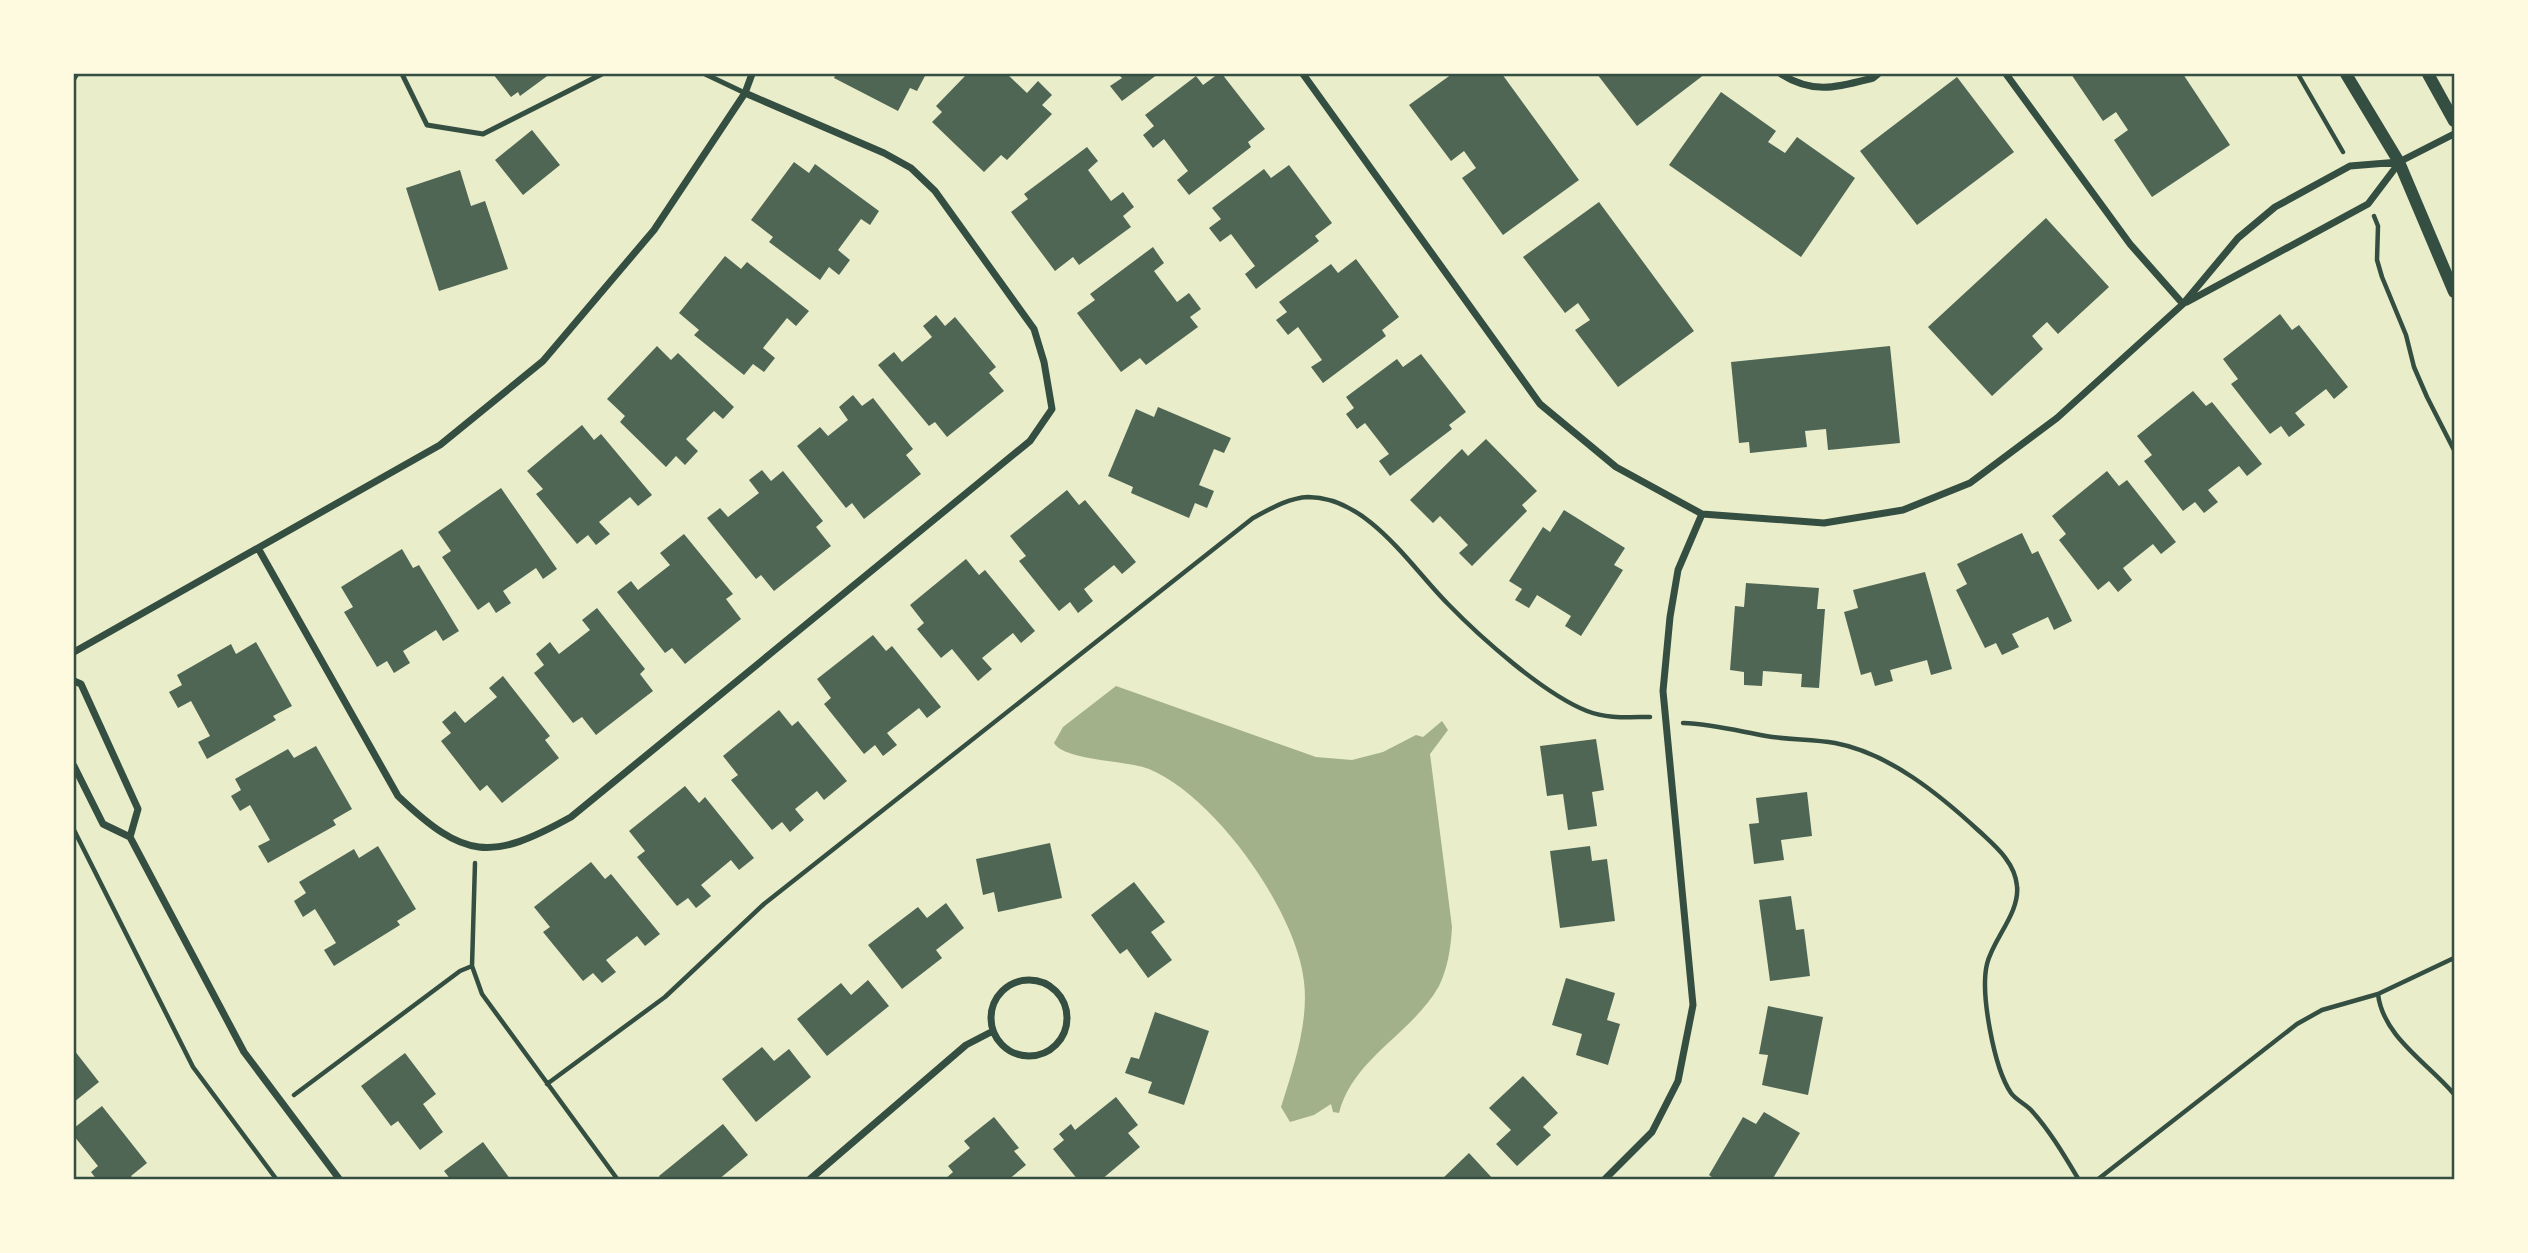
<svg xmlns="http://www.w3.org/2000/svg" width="2528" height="1253" font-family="'Archivo Narrow',sans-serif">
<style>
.water{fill:#a3b18a}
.building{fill:#4f6655}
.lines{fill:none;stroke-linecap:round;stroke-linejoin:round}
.path{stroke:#344e41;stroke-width:4.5}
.service{stroke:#344e41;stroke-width:5}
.minor{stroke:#344e41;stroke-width:7}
.tertiary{stroke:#344e41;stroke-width:12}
.neatline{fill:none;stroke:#344e41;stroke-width:2.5}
</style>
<rect width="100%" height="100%" fill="#e9edc9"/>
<path class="water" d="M1116,686L1316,757L1352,760L1383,752L1416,735L1423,737L1442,721L1448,730L1430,754L1452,927C1451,946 1448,968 1439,986C1412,1034 1353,1058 1339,1113L1333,1112L1331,1104L1314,1115L1290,1122L1281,1107C1293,1069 1309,1022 1304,982C1297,912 1215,796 1149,769C1126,760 1065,761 1054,743L1063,727Z"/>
<path class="building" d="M493,74H550L520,96L518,92L511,97Z
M836,74H926L917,91L910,88L898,111L834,78Z
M967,74H1007L1027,93L1038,81L1052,95L1042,105L1052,114L1007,160L1001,155L984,172L932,122L942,112L936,106Z
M1118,74H1158L1122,101L1110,86L1122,78Z
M1218,74H1222L1265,129L1248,142L1251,147L1189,195L1177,180L1188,171L1164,139L1153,148L1143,135L1154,126L1145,115L1196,76L1203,85Z
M1452,74H1502L1579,180L1503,235L1462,178L1476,168L1464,151L1451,161L1409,105Z
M1597,74H1705L1637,126Z
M2071,74H2183L2230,145L2152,197L2114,140L2128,130L2116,112L2103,121Z
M1957,77L2014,152L1917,225L1860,151Z
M1721,92L1776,131L1768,142L1785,153L1797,137L1855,178L1801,257L1669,165Z
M532,130L560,165L523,195L495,160Z
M1087,147L1098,161L1088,170L1111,201L1123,192L1134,207L1123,216L1131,227L1079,265L1073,257L1055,271L1011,212L1028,199L1024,194Z
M794,162L809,173L815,164L879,211L870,225L861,219L838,250L850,260L839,275L829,267L820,280L769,242L773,237L751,220Z
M1289,165L1332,223L1315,236L1319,241L1256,289L1245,274L1255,266L1231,234L1220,242L1209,228L1221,219L1212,208L1264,169L1271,178Z
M460,170L471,206L485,201L508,269L439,291L406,188Z
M1599,202L1694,331L1618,387L1575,330L1590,320L1578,303L1565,313L1523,257Z
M2046,218L2109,287L2058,334L2047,322L2032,336L2043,349L1992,396L1928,327Z
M1153,247L1164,263L1154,271L1177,302L1189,293L1201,309L1190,317L1198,327L1146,365L1140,358L1121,372L1077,313L1095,300L1090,294Z
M725,256L741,269L747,262L809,311L796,326L787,318L763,348L775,358L764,372L753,364L744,375L694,335L699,330L679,313Z
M1356,259L1399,317L1382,330L1386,336L1323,383L1311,367L1322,360L1298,327L1288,335L1276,320L1287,312L1279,302L1331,264L1338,273Z
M2280,314L2292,330L2299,325L2348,387L2334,399L2326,389L2295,413L2305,425L2289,437L2281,426L2270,434L2231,384L2238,379L2223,359Z
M936,315L945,326L955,317L996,367L989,373L1004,391L947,437L935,422L929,426L878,365L894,352L902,362L932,337L923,326Z
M657,346L671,360L678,353L734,407L723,419L714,411L686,439L698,451L685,465L676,456L666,467L620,422L625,416L607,399Z
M1890,346L1900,443L1828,450L1826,429L1805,431L1807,447L1750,453L1749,442L1739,443L1731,362Z
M1421,354L1466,412L1449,425L1452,429L1390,476L1379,461L1389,454L1365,423L1357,429L1346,414L1354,408L1346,397L1397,359L1403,367Z
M2193,391L2206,406L2212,402L2262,464L2247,476L2239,466L2208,490L2218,502L2204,513L2195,502L2183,511L2144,461L2152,455L2137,436Z
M853,395L862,406L873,398L913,449L906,455L921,474L864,519L852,503L846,508L797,446L820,427L828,436L848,420L839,407Z
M1158,407L1231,438L1224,453L1214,449L1199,485L1214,491L1207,508L1195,503L1189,518L1131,493L1133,487L1108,476L1136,409L1154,417Z
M582,425L594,440L601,434L652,495L638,506L630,497L599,522L610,534L596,545L588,535L577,544L536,494L543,489L527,471Z
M1486,439L1537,491L1522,505L1527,511L1472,566L1459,553L1468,545L1440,516L1433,523L1410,500L1462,449L1468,456Z
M762,470L771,481L783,471L823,521L816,527L831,546L774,591L761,575L756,579L707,518L720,508L728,517L759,493L749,480Z
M2107,471L2119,486L2127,480L2176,542L2161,554L2153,544L2123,568L2132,580L2118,592L2109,581L2098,590L2059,540L2066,534L2052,516Z
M501,488L557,569L543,579L536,568L503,591L511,603L496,613L489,602L478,610L442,557L451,551L438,532Z
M1067,490L1079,505L1085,500L1136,562L1122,574L1114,565L1084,589L1093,601L1078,613L1070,602L1059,611L1019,561L1026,556L1010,536Z
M1564,510L1625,548L1614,565L1623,570L1581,636L1565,626L1571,616L1537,595L1529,608L1515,600L1522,589L1509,581L1543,527L1550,532Z
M2022,533L2032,554L2038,551L2072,621L2054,630L2048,617L2012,634L2019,647L2002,655L1996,643L1985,648L1956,590L1967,584L1957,564Z
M684,534L733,594L726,599L741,619L685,664L672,648L665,653L617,592L631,581L638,590L670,565L660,553Z
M402,549L413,568L419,565L459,631L443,641L436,630L403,651L410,663L394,673L387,661L377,667L344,612L353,607L341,587Z
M966,559L979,575L985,570L1035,631L1021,643L1013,633L982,658L992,669L978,681L952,649L941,658L917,629L924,623L910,605Z
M1925,572L1952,669L1931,675L1927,660L1890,670L1893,681L1875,686L1871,672L1861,675L1844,612L1858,608L1853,590Z
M1746,583L1819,588L1817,609H1825L1819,688L1801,687L1802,674L1763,671L1762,686L1744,685V672L1730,670L1735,606L1744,607Z
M597,608L645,669L640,674L653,691L596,735L582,717L573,723L534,673L544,665L536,654L550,642L559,654L590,630L582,620Z
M873,635L886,651L892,646L941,707L927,718L919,708L887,733L897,745L883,756L875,745L864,754L824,704L831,698L817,679Z
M256,642L292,706L273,716L276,720L207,759L198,742L210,736L191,701L178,708L169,692L182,685L177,675L231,644L236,654Z
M503,676L550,736L545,740L559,758L502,803L487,785L480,791L441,741L451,733L442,722L455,711L465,723L497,697L489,688Z
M779,710L792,726L798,721L847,781L824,800L817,791L795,809L804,820L790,832L782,822L772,830L731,780L738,775L723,756Z
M1596,739L1604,790L1592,792L1597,826L1568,830L1563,794L1547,796L1540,746Z
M316,746L352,809L333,820L336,825L268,863L258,846L270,840L250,805L240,811L231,796L241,790L235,779L288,749L294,758Z
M685,786L699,803L705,797L754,858L739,870L731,860L701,885L711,896L696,908L688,898L677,906L637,857L645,851L629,831Z
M1807,792L1812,836L1781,840L1784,860L1754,864L1749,824L1759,823L1756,798Z
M1050,843L1062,898L998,912L994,892L983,895L976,859Z
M378,846L416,909L397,921L400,925L334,966L324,950L336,943L315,909L303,917L294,901L306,893L299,882L354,849L359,858Z
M1590,846L1592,861L1607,859L1615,921L1560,928L1550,851Z
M591,862L605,879L611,874L660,934L645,946L637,936L606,960L616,972L602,983L593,973L583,981L543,932L550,927L534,907Z
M1134,882L1165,922L1151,932L1172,960L1148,978L1127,949L1120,954L1091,915Z
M1791,896L1796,930L1804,929L1810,976L1770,981L1759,900Z
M946,903L964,928L936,950L942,958L902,989L868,945L918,907L927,918Z
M1566,978L1615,993L1607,1020L1620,1024L1608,1065L1576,1055L1582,1034L1552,1025Z
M868,980L889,1006L827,1056L797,1019L841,983L851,995Z
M1768,1006L1823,1017L1808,1095L1762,1085L1768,1055L1759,1054Z
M1155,1012L1209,1031L1184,1105L1148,1093L1152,1082L1125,1073L1131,1057L1139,1059Z
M762,1047L774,1061L789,1049L811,1077L756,1122L722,1079Z
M74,1050L99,1082L74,1102Z
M405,1053L436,1094L423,1104L443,1132L420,1150L398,1121L391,1126L361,1086Z
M1523,1076L1558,1113L1543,1127L1551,1135L1517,1166L1496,1144L1511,1130L1489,1108Z
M1116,1097L1138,1125L1128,1133L1140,1147L1101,1180H1078L1053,1149L1064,1140L1059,1134L1071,1124L1075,1130Z
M102,1106L147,1163L131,1176L134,1180H97L91,1172L98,1166L74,1136V1128Z
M1764,1112L1800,1133L1772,1180H1716L1709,1175L1743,1117L1756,1124Z
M994,1117L1019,1148L1014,1151L1026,1165L1008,1180H944L953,1172L948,1166L970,1148L964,1141Z
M723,1124L748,1155L718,1180H661L659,1176Z
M483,1142L511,1180H451L444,1171Z
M1469,1153L1494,1180H1441Z"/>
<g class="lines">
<path class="path" d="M2298,74L2343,152
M74,79L77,74
M2374,216L2378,226L2377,260L2382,277L2406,335L2414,367L2427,397L2454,450
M1683,723C1712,724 1738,731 1766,736C1789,740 1812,739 1835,743C1889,753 1940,795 1979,831C1995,846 2015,862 2017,886C2020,913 1993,939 1987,964C1980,993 1994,1068 2011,1093C2016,1100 2024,1103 2031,1110C2050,1131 2064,1155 2079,1180
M74,830L193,1067L277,1180
M475,863L472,966L482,994L618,1180
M2378,994C2383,1037 2428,1063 2454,1094
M547,1084L665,997L764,904L1253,518C1270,509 1288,498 1308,497C1368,497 1410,566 1448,604C1481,638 1544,694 1587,711C1607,719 1629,717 1650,717
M294,1095L460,971L472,966
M2097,1180L2297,1024L2322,1010L2378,994L2454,958"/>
<path class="service" d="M402,74L427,125L483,134L602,74
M705,74L745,93"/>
<path class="minor" d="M1303,74L1540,404L1616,467L1702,514L1824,523L1903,510L1970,483L2057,418L2183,304L2238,238L2275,207L2350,166L2399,162L2454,134
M1781,74C1814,95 1838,87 1873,78L1878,74
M2006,74L2130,244L2183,304
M2187,302L2368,204L2399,163
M258,548L398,796C464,859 490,862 571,817L1030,441L1052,409L1044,362L1034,329L935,191L911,168L884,153L745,93
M74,652L440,445L543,361L654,230L745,93L752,74
M74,681L81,684L138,809L130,837
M74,766L103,824L130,837L244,1052L340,1180
M991 1018a38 38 0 1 1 76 0a38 38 0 1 1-76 0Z
M809,1180L966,1045L993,1031
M1604,1180L1652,1132L1678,1081L1693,1005L1663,691L1670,617L1678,570L1702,514"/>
<path class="tertiary" d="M2346,74L2399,162L2454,292
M2428,74L2454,121"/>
</g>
<rect width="2528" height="1253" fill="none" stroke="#fefae0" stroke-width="150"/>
<rect x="75" y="75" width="2378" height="1103" class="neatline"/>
</svg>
